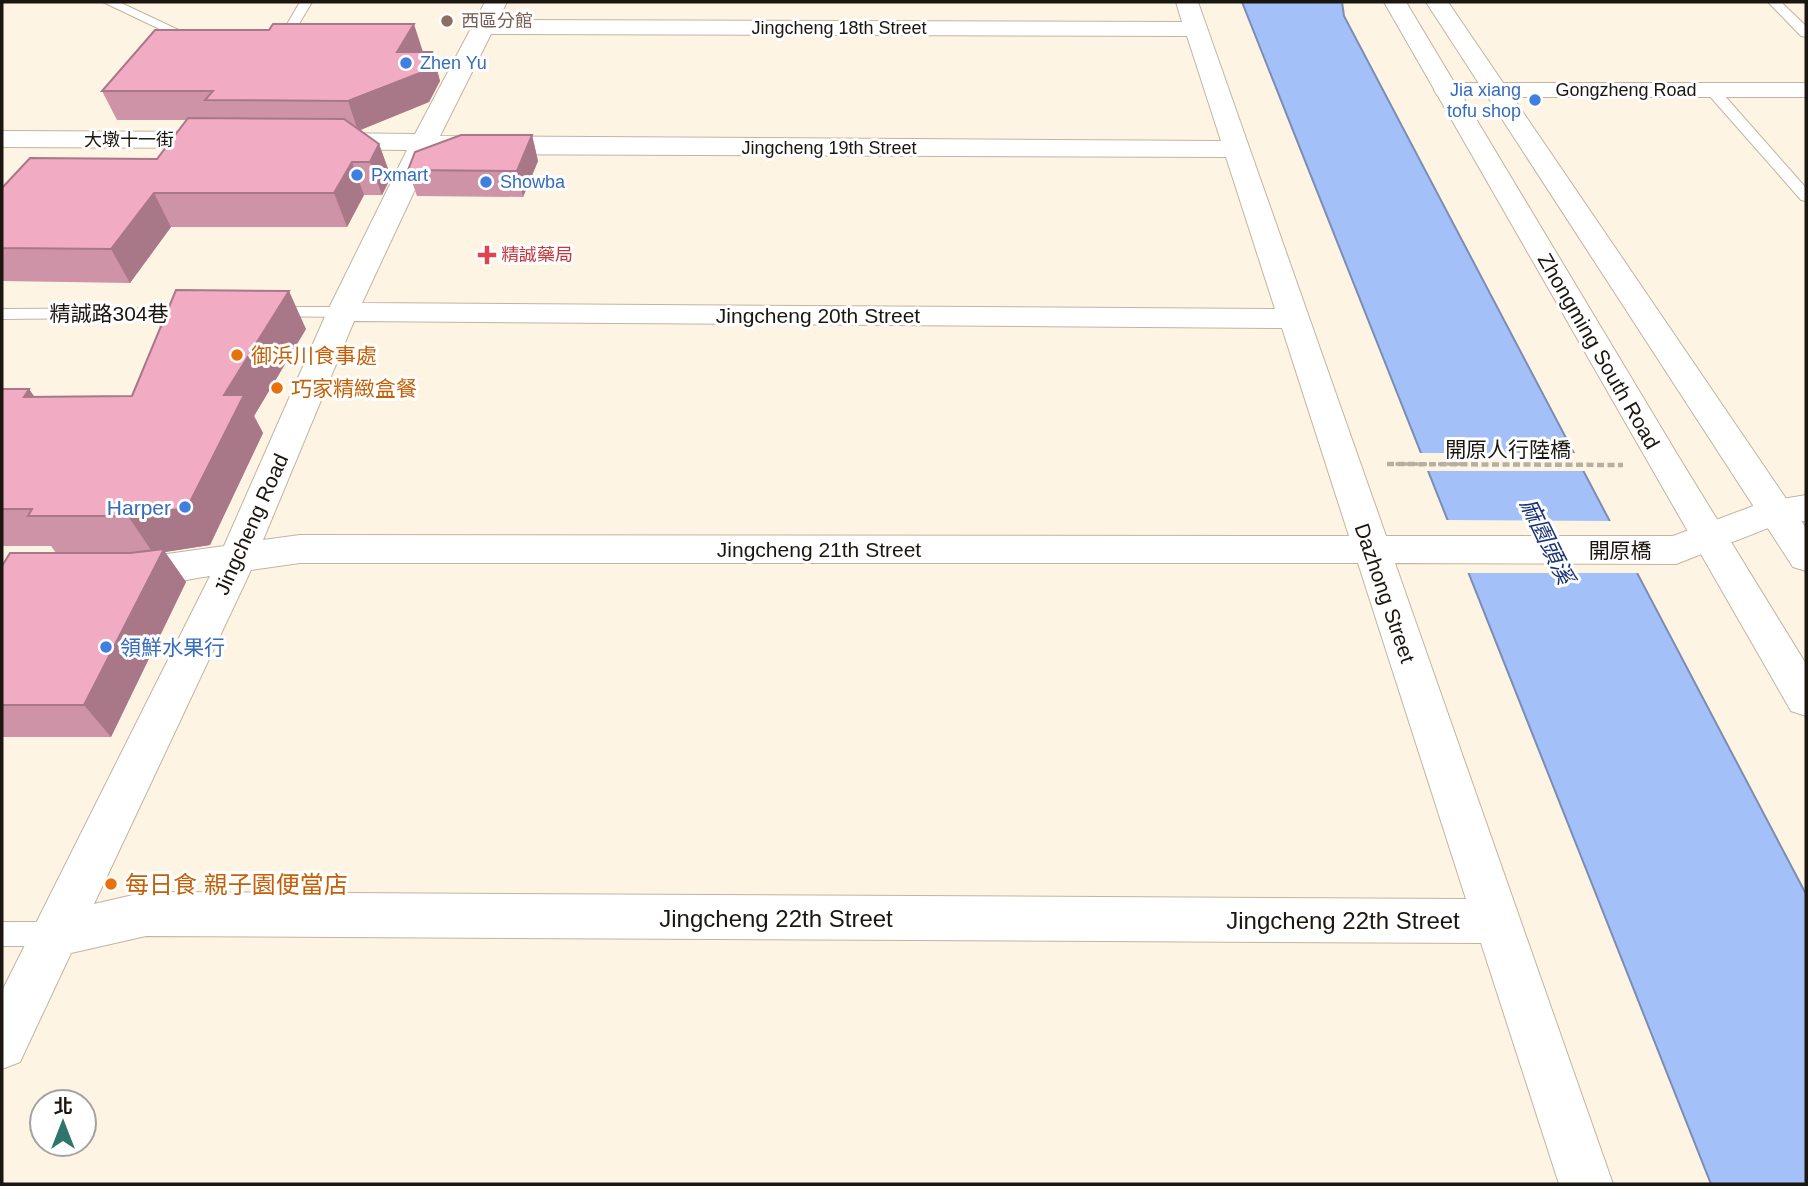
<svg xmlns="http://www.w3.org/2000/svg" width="1808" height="1186" font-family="Helvetica,'Noto Sans TC',sans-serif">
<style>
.water{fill:#a4c0f9;stroke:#7b8db3;stroke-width:2}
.pier{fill:#fef4e3}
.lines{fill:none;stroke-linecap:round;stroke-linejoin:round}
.service-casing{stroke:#c1b5a1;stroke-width:2}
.minor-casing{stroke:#c1b5a1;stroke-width:2}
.secondary-casing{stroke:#c1b5a1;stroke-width:2}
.path-far1{stroke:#b7afa1;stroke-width:3.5;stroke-dasharray:6 2.5;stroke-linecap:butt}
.path{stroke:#b7afa1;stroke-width:4.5;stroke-dasharray:7 3.5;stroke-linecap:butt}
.service{fill:#fff;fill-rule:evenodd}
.minor{fill:#fff;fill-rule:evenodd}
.secondary{fill:#fff;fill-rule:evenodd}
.wall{fill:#cf93a7}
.shaded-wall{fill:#a97888}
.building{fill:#f1abc2;stroke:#a97888;stroke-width:2}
.education-dot{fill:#8d6e63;stroke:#fff;stroke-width:2.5}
.shop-dot{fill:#3f7fe0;stroke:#fff;stroke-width:2.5}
.health-dot{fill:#e0444e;stroke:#fff;stroke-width:2.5}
.food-dot{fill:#e8710a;stroke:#fff;stroke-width:2.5}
.labels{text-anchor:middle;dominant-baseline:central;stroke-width:6;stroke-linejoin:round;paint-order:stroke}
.far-education-label{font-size:18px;fill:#785e54;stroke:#fff;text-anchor:start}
.far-street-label{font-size:18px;fill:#1b160f;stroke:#fff}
.far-shop-label{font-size:18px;fill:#366cbe;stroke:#fff;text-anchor:start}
.far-health-label{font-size:18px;fill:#be3a42;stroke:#fff;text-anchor:start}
.street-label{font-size:21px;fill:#1b160f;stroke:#fff}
.food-label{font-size:21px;fill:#c56008;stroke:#fff;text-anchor:start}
.shop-label{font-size:21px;fill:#366cbe;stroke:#fff;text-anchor:end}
.water-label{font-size:23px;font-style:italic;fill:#1a3476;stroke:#fff}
.near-food-label{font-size:24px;fill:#c56008;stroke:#fff;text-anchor:start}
.near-street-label{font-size:24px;fill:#1b160f;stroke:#fff}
</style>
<rect width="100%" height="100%" fill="#fef4e3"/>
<path class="water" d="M1242,2H1342L1344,16L1806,894V1184H1711Z"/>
<path class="pier" d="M1417,453H1578L1588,471H1424Z
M1444,520L1613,521L1641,573H1465Z"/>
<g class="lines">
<g class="service-casing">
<path id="service" d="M103,2H119L202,41L196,45L191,44Z
M300,2H312L293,34H285L283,31Z
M1768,2H1781L1806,26V37L1801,36Z
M1712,86L1717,87L1806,188V201L1801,200L1707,93L1705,90Z
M270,307H342L350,312L342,317L264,316L262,312Z
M196,308L202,309L204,313L202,317L2,319V309Z
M2,922H57L66,925L70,934L66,943L57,946H2Z"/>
</g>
<g class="minor-casing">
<path id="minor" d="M485,2H507L498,20L1182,22L1176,2H1198L1386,536H1673L1764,502L1806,495V521L1781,523L1676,564L1395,563L1613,1184H1559L1481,943L146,936L71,953L20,1062L2,1069V991L210,576C177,581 142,590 110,580L104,570L110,560L123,556H153L224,546L327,312L407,150L324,149L315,147L311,141L315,135L324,133L415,134ZM491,34L1187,36L1221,141L440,136ZM433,151L458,154L1226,157L1275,309L362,303ZM354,321L1282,328L1349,536L300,535L263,540ZM300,563H1358L1466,899L146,892L94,904L251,570Z
M1446,83H1806V97H1446L1437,95L1434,90L1437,85Z
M2,131L222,132L231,134L235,140L231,146L222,148L2,147Z"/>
</g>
<g class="secondary-casing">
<path id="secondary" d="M1384,2H1406L1680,459L1806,664V716L1791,711Z
M1426,2H1448L1806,528V571L1793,567Z"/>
</g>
<path class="path-far1" d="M1387,464H1465"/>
<path class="path" d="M1387,464L1623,465"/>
<use href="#service" class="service"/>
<use href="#minor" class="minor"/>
<use href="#secondary" class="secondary"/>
</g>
<path class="wall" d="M422,52H432L440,81L429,102L360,130L379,144L391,177L382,195H364L347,227H171L130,283L2,281V188L157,159L186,120H117L102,91Z
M532,135L538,161L523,197L417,196L408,170Z
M306,329L254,416L263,433L210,545L165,552L186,582L111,737H2V566L56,553L51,546H2V389H29L34,397L132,396Z"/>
<path class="shaded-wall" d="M414,24L423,52H432L440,81L429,102L358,131L348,101L397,52Z
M532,135L538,161L523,197L517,171Z
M379,144L391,177L382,195L370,162Z
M352,162L364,195L347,227L334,193Z
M154,193L171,227L130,283L111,249Z
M289,291L306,329L254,416L263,433L210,545L165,552L186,582L111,737L84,705L153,553L128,516L224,395Z
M29,389L55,426L24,397Z"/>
<path class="building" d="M273,24H414L397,52H432L420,73L348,101L205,100L213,91H102L155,30H269Z
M188,118L344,119L379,144L370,162H352L334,193H154L111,249L2,248V188L30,158L157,159Z
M461,135H532L517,171L408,170L415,152Z
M176,290L289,291L224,395H244L187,508L128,516H28L32,509H2V389H29L24,397L132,396Z
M164,549L84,705H2V566L10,553H130Z"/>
<circle class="education-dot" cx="447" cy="21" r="7"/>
<g class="shop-dot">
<circle cx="406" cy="63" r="7"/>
<circle cx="1535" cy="100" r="7"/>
<circle cx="357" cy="175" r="7"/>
<circle cx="486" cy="182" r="7"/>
<circle cx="185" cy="507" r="7"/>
<circle cx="106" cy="647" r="7"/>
</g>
<path class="health-dot" d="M483.5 244.5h7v7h7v7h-7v7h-7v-7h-7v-7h7z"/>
<g class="food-dot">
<circle cx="237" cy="355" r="7"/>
<circle cx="277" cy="388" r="7"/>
<circle cx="111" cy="884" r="7"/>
</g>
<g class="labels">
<g class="far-education-label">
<text x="461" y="21">西區分館</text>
</g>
<g class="far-street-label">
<text x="839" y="28">Jingcheng 18th Street</text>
<text x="1626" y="90">Gongzheng Road</text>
<text x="129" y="140">大墩十一街</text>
<text x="829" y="148">Jingcheng 19th Street</text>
</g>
<g class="far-shop-label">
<text x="420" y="63">Zhen Yu</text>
<text x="1521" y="90" text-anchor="end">Jia xiang<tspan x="1521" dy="21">tofu shop</tspan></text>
<text x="371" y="175">Pxmart</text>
<text x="500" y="182">Showba</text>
</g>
<g class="far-health-label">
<text x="501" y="255">精誠藥局</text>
</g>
<g class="street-label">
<text x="109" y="313">精誠路304巷</text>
<text x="818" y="315">Jingcheng 20th Street</text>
<text transform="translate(1599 351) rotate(60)">Zhongming South Road</text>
<text x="1508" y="449">開原人行陸橋</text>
<text transform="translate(251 524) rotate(-66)">Jingcheng Road</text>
<text x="819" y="549">Jingcheng 21th Street</text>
<text x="1620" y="550">開原橋</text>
<text transform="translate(1385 593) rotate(71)">Dazhong Street</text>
</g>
<g class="food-label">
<text x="251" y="355">御浜川食事處</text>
<text x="291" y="388">巧家精緻盒餐</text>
</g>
<g class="shop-label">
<text x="171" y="507">Harper</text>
<text x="120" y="647" text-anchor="start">領鮮水果行</text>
</g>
<g class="water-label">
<text transform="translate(1547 541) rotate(64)">麻園頭溪</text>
</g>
<g class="near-food-label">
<text x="125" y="884">每日食 親子園便當店</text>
</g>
<g class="near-street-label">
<text x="776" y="918">Jingcheng 22th Street</text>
<text x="1343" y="920">Jingcheng 22th Street</text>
</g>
</g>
<rect width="1808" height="1186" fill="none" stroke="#1b160f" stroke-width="7"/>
<g transform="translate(63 1123)"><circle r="33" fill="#ffffff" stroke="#a4a29f" stroke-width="2"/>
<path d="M0-5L12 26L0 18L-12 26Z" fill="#2e756b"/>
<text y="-10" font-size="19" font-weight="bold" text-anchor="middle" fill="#1b160f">北</text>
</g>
</svg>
